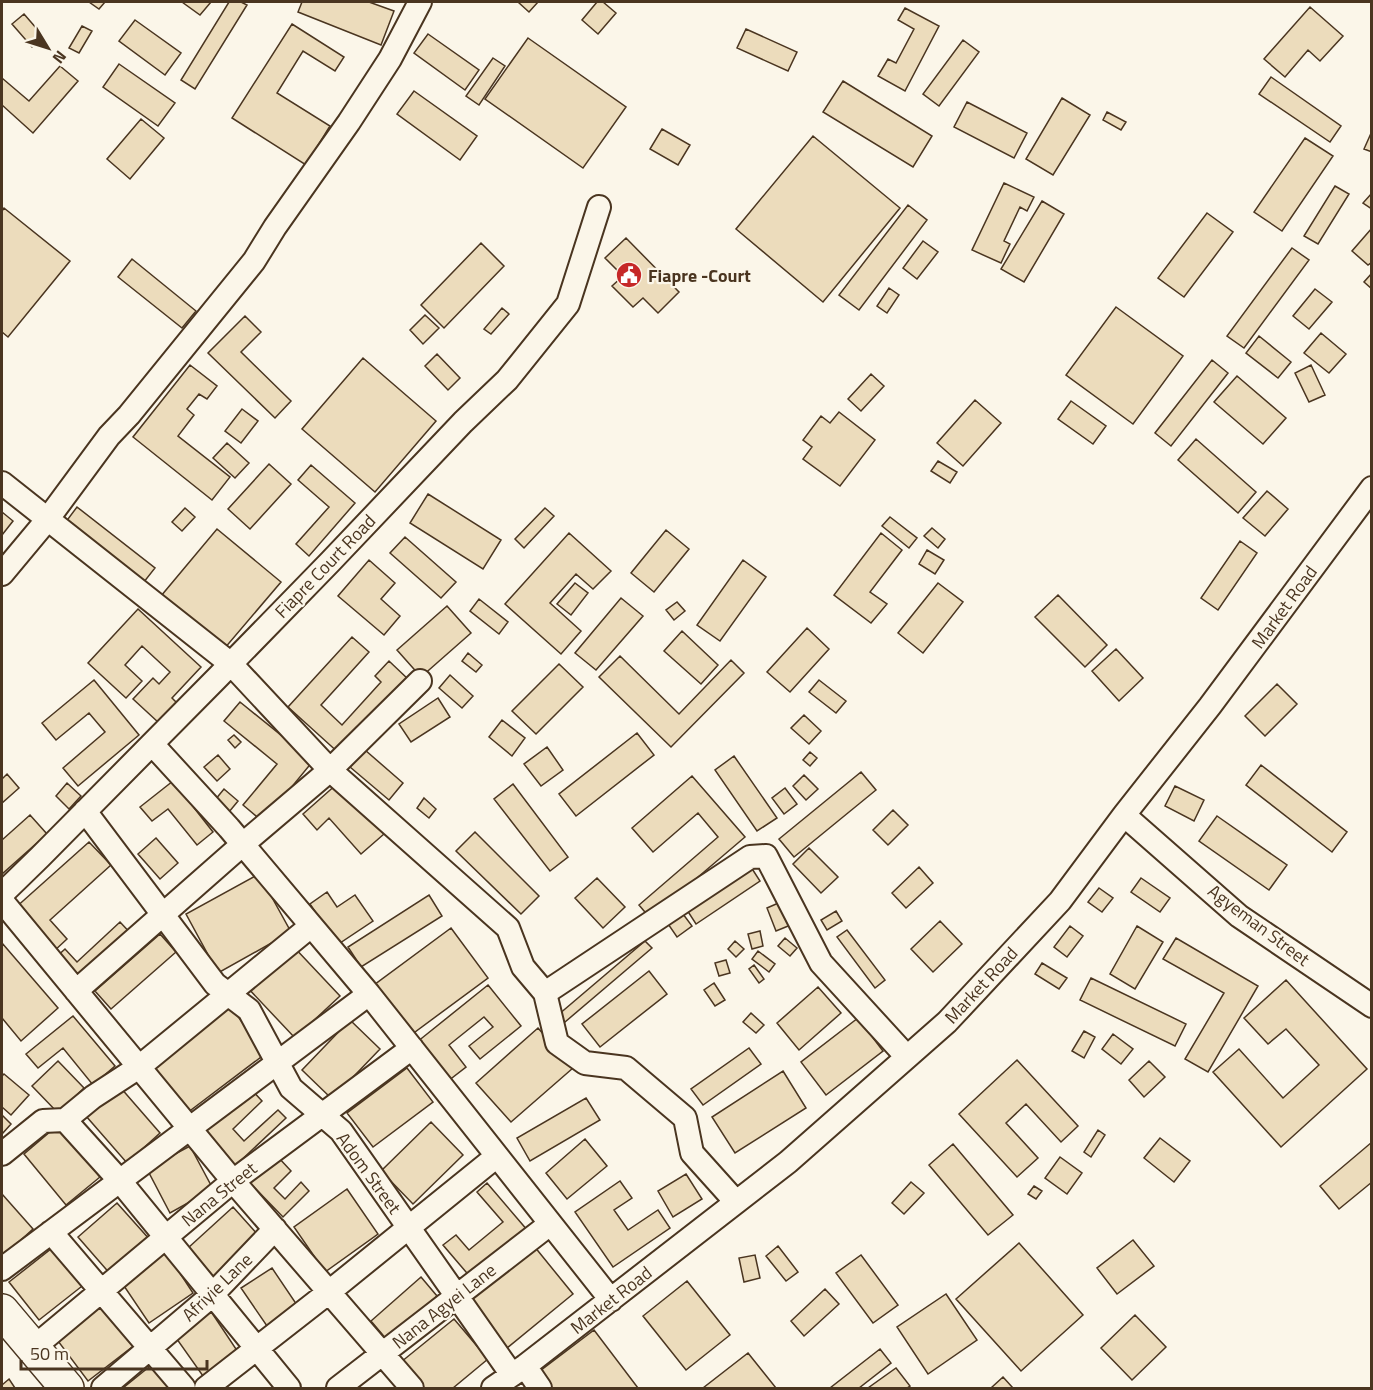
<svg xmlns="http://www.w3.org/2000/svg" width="1373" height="1390" font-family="'Titillium Web',sans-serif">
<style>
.building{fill:#ecdcbc;stroke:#4a3520;stroke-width:1.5}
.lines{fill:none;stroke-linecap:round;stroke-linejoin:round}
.street-casing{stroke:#4a3520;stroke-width:26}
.primary-casing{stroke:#4a3520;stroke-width:36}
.street{stroke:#fbf6e9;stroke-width:22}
.primary{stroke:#fbf6e9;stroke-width:33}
.labels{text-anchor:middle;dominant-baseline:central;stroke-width:4.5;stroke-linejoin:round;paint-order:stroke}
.poi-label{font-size:18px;font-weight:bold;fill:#4a3520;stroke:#fbf6e9;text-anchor:start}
.street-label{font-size:18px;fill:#4a3520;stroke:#fbf6e9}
</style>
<rect width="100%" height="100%" fill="#fbf6e9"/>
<path class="building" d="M89,2H105L99,9Z
M182,2H211L200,15Z
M229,2H241L247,5L195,89L181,80Z
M302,2H369L394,11L381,45L298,12Z
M518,2H538L529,12Z
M597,2H603L616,13L598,34L582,20Z
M1310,7L1343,36L1320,61L1308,50L1285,77L1264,59Z
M905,8L939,26L905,91L878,76L888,59L896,63L914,29L898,20Z
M24,14L43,36L32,47L12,24Z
M135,20L181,53L165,75L119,41Z
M292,24L344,57L335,71L303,51L277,93L330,126L306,165L232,118Z
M82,26L92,31L79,53L69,48Z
M746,29L797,52L788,71L737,48Z
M428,34L479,70L465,90L414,53Z
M528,38L626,107L583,168L485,99Z
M963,40L979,52L939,106L923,94Z
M493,58L505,66L479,105L466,96Z
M119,64L175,103L158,126L103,87Z
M60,66L78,81L33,133L2,105V78L29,101Z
M1271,77L1341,126L1330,142L1259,94Z
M843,81L932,136L913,167L823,112Z
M414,91L477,136L460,160L397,114Z
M1062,98L1090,115L1053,175L1026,159Z
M967,102L1027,133L1014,158L954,127Z
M1107,112L1126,122L1121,130L1103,120Z
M141,119L164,138L130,179L107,159Z
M662,129L690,145L678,165L650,149Z
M1372,131V152L1364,149Z
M813,136L900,208L823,302L736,229Z
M1305,138L1333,156L1282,231L1254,212Z
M1004,183L1034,197L1027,211L1020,207L1004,241L1010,244L1001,263L972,250Z
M1335,186L1349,194L1318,244L1304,236Z
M1372,193V209L1363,203Z
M1042,201L1064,214L1024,282L1001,269Z
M908,205L927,220L859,310L839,295Z
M4,208L70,261L8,337L2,332V211Z
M1207,213L1233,232L1184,297L1158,278Z
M1372,228V262L1368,265L1352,251Z
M626,238L679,292L658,313L643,298L633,307L612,286L623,276L605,258Z
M923,241L938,252L917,279L903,268Z
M481,243L504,266L444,328L421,305Z
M1292,248L1309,260L1244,348L1227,336Z
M132,259L196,311L182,328L118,277Z
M1372,273V289L1364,282Z
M889,288L899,295L887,313L877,306Z
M1315,289L1332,302L1309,329L1293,316Z
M1116,307L1183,356L1133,424L1066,375Z
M502,308L509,314L491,334L484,329Z
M425,315L439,328L423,344L410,330Z
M245,316L261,332L241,352L291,401L275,418L208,353Z
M1321,333L1346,354L1329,373L1304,353Z
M1259,336L1291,362L1278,378L1246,353Z
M437,354L460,378L448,390L425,366Z
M363,358L436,421L375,492L302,429Z
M1212,360L1228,373L1171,446L1155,433Z
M190,365L217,386L207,399L199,394L187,409L194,415L178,436L230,477L212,500L133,437Z
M1311,365L1325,395L1309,402L1295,373Z
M871,374L884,386L861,411L848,399Z
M1237,376L1286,418L1263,444L1214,402Z
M975,400L1001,423L963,466L937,443Z
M1071,401L1106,426L1093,444L1058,419Z
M242,409L258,421L241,443L225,431Z
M839,412L875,440L840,486L803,459L812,447L803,440L821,416L830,423Z
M1196,439L1256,492L1238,513L1178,460Z
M227,443L249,463L235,478L213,458Z
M938,461L957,472L950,483L931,471Z
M269,464L291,484L250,529L228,509Z
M311,465L355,503L309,556L296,544L329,507L298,480Z
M1267,491L1288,509L1265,536L1243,518Z
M428,494L501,540L483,569L410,523Z
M77,507L155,568L140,587L62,527Z
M185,508L195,517L182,531L172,522Z
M545,508L554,516L524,548L515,539Z
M2,512L13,521L2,535Z
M890,517L917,538L909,548L882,526Z
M932,528L945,539L938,548L924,536Z
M217,529L281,582L224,649L161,596Z
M666,530L689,549L654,592L631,573Z
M569,533L611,571L593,589L576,574L550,603L581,631L561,654L505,604Z
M881,533L902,550L870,592L887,604L871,623L834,595Z
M405,537L456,582L441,598L390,553Z
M1240,541L1257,553L1218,610L1201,598Z
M927,550L944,560L935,574L919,564Z
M369,560L395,583L381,599L400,616L384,635L338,596Z
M743,560L766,577L720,641L697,625Z
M575,583L588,593L571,615L557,604Z
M938,583L963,602L923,653L898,633Z
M1058,595L1107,645L1085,667L1035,617Z
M621,598L643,616L596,670L575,653Z
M479,599L508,622L499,634L470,611Z
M677,602L685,611L674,620L666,610Z
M447,606L471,633L421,677L397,650Z
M138,609L201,667L172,698L177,703L159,723L133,699L153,678L159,684L170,672L142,646L125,665L142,681L126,698L88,663Z
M807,628L829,649L790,692L767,672Z
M682,631L718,665L701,684L664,651Z
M352,637L369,652L321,705L342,725L381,682L375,676L389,661L409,680L341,755L288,707Z
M1116,649L1143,678L1119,701L1092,671Z
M468,653L482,665L476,672L462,661Z
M620,656L679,714L731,660L744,673L671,747L599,677Z
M559,664L583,687L536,734L512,711Z
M450,675L473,696L462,708L439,688Z
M94,680L139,735L78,786L63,768L105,732L89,713L56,740L42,723Z
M819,680L846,701L836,713L809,692Z
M1277,684L1297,704L1265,736L1245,716Z
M438,698L450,717L411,742L399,724Z
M240,702L313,761L263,822L243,805L277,764L224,721Z
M804,715L821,731L809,744L791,728Z
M502,720L525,738L512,756L489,737Z
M637,733L654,755L576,816L559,794Z
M234,735L241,742L235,748L228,740Z
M547,747L563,770L541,786L524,764Z
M365,750L403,783L389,800L350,767Z
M810,752L817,758L810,766L803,760Z
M218,755L230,769L217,781L204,767Z
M734,756L777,818L757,831L715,770Z
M1261,765L1347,832L1332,852L1246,785Z
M861,772L876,790L794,857L779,839Z
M7,774L19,788L2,803V779Z
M804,775L818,789L806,800L793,786Z
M692,776L745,837L650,918L639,905L718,837L698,813L653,852L632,828Z
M173,781L213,832L197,845L168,809L152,821L140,807Z
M67,783L81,796L69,809L56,796Z
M338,783L384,834L361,854L329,818L317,830L303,814Z
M513,784L568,857L550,871L494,799Z
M1175,786L1204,800L1194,821L1165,806Z
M785,788L797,804L784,814L772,798Z
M224,789L238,801L229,812L215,800Z
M424,798L436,809L429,818L417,808Z
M893,810L908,825L888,845L873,830Z
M30,815L47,834L2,874V840Z
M1217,816L1287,865L1269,890L1199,841Z
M475,832L539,896L521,914L456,851Z
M156,838L178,863L160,879L138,854Z
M89,842L111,865L50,920L67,939L53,952L14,909Z
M809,848L838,877L821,893L793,864Z
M749,864L760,881L696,924L685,907Z
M919,867L933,883L906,908L892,893Z
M259,874L291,932L218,973L186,914Z
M597,878L625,907L603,928L575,898Z
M1141,878L1170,898L1160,912L1131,892Z
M1099,888L1113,898L1102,912L1088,902Z
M327,892L337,907L355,895L373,921L337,945L310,904Z
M429,895L442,916L361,967L348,947Z
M783,901L793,924L776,931L767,908Z
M680,910L692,926L677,937L666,921Z
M836,911L842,921L827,930L821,920Z
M940,921L962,944L933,972L911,949Z
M120,922L134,937L80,986L55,958L65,949L77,962Z
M1070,926L1083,936L1067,957L1054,947Z
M1137,926L1163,942L1135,989L1110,974Z
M451,928L488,978L411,1035L374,985Z
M847,930L885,980L875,988L837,937Z
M760,931L763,946L752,949L748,934Z
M160,934L176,952L111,1009L95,991Z
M785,938L797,948L790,956L778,946Z
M1176,938L1258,986L1208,1072L1185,1059L1224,993L1163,959Z
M645,941L652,948L565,1022L558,1015Z
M735,941L744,949L736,957L728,949Z
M2,943L58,1008L21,1041L2,1018Z
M291,944L340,996L295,1038L246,986Z
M758,951L775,964L769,972L752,959Z
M726,960L730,973L719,976L715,963Z
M1042,963L1067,978L1059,989L1035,974Z
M754,965L764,979L759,983L749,969Z
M649,971L667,994L600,1047L582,1024Z
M1091,978L1186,1024L1175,1046L1080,1000Z
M1286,980L1367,1069L1281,1147L1213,1072L1239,1049L1283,1098L1319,1065L1286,1029L1268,1044L1244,1018Z
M714,983L725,1000L715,1006L704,990Z
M488,985L521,1026L480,1059L469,1046L493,1027L484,1017L449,1045L466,1067L448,1081L417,1042Z
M818,987L841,1013L799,1050L777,1023Z
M229,1004L265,1054L187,1113L150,1063Z
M751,1013L764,1025L756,1033L743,1022Z
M73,1016L115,1066L93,1085L63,1048L38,1068L26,1054Z
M858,1018L883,1051L826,1095L801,1062Z
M350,1020L380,1049L332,1099L302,1070Z
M538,1028L573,1068L511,1122L476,1083Z
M1084,1031L1095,1037L1084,1058L1072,1051Z
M1113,1034L1133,1049L1121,1064L1102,1049Z
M749,1048L761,1064L703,1105L691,1089Z
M1017,1060L1078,1126L1061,1142L1026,1104L1006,1123L1038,1158L1017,1177L959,1114Z
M58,1061L84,1088L58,1113L32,1086Z
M1149,1061L1165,1077L1144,1097L1129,1080Z
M407,1068L433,1102L373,1147L347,1113Z
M783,1071L806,1108L735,1153L712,1117Z
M4,1074L29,1095L11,1115L2,1107V1076Z
M120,1087L160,1133L127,1163L86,1116Z
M249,1087L262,1101L233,1129L244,1141L278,1110L286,1118L235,1166L203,1130Z
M586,1098L600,1120L530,1161L517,1138Z
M2,1115L11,1124L2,1134Z
M431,1122L463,1155L413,1204L381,1171Z
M58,1125L100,1177L66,1205L24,1154Z
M1098,1130L1105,1135L1091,1157L1084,1152Z
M1160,1138L1190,1161L1174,1182L1144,1158Z
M585,1139L607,1166L567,1199L546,1173Z
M1372,1142V1182L1339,1209L1320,1186Z
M953,1144L1013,1215L988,1235L929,1165Z
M190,1146L213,1189L170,1213L147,1169Z
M278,1157L291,1171L274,1188L285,1199L301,1182L309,1191L283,1217L250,1183Z
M1060,1157L1082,1173L1067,1194L1045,1178Z
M686,1174L702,1199L673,1217L658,1191Z
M620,1181L632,1198L614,1210L628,1230L658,1210L670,1228L613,1267L575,1212Z
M911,1182L924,1193L904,1214L892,1203Z
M487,1183L528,1231L472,1279L443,1245L456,1235L469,1250L503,1222L477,1192Z
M1034,1186L1042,1191L1036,1199L1028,1194Z
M347,1189L378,1234L325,1272L294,1227Z
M2,1194L33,1229L2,1257Z
M117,1203L151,1241L112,1276L78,1237Z
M233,1207L260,1237L215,1278L188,1248Z
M1133,1240L1154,1266L1117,1294L1097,1268Z
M1019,1243L1083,1315L1021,1371L956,1299Z
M56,1245L86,1283L39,1320L9,1282Z
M534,1246L573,1294L507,1348L468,1300Z
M778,1246L798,1272L786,1281L766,1256Z
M166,1252L193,1293L149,1323L122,1283Z
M755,1255L760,1278L744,1282L739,1258Z
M861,1255L898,1305L873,1323L836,1273Z
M272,1268L297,1305L267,1326L241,1288Z
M421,1277L437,1296L387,1340L371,1321Z
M687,1281L730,1335L686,1370L643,1316Z
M825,1289L839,1304L804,1336L791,1321Z
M946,1294L977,1340L928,1374L897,1327Z
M103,1300L136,1344L88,1381L55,1337Z
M210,1310L238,1352L203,1376L174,1335Z
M1135,1315L1166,1347L1132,1380L1101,1348Z
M454,1319L488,1359L453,1388H423L401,1362Z
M594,1330L638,1388H547L536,1374Z
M880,1349L891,1363L859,1388H830Z
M748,1353L776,1388H703Z
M154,1363L174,1388H123Z
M896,1368L910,1386L907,1388H868Z
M1003,1377L1013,1388H991Z
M9,1379L15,1388H2V1385Z"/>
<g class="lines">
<g class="street-casing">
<path id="street" d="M2,483L231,664L330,770L508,928L523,967L545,993L557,1043L585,1063L626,1068L685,1118L692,1153L736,1202
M2,574L47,520L109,436L129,415L254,261L275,227L349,122L390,59L420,2
M152,744L229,828L369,994L611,1300
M85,811L215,984L249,1010L291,1088L341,1131L512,1375
M1124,815L1239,916L1372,1006
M2,894L40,857L218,677L330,562L463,422L507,380L568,304L599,207
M2,901L233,1181L412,1388
M76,991L243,844L330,770L420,681
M545,993L750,857L766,856L821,963L907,1057
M65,1120L120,1181L289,1388
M2,1154L43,1121L65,1120L93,1097L139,1067L311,926
M51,1232L184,1388
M2,1269L369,994
M33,1348L233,1181L412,1048
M525,1366L540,1388
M103,1388L210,1297L275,1229
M206,1388L329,1292L497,1156
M338,1388L550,1224
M493,1388L525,1366L788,1162L947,1022L1060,901L1124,815L1210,706L1372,488"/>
</g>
<g class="primary-casing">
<path id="primary" d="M2,1311L67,1388"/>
</g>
<use href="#street" class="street"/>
<use href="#primary" class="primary"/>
</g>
<defs>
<g id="civic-disc" transform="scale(1.35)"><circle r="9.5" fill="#c62828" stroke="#fbf6e9"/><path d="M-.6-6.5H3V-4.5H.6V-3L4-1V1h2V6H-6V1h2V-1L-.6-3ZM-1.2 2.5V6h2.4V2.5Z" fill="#fff"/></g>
</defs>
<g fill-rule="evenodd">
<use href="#civic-disc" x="629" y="275"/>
</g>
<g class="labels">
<g class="poi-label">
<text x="648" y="275">Fiapre -Court</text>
</g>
<g class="street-label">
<text transform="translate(325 566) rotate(-46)">Fiapre Court Road</text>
<text transform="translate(1284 607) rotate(-54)">Market Road</text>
<text transform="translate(1259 925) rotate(37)">Agyeman Street</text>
<text transform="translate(981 985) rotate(-47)">Market Road</text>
<text transform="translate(369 1173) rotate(54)">Adom Street</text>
<text transform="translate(219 1194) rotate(-39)">Nana Street</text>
<text transform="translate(217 1287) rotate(-44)">Afriyie Lane</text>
<text transform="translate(611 1300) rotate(-38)">Market Road</text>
<text transform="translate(444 1306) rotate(-38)">Nana Agyei Lane</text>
</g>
</g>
<rect width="1373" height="1390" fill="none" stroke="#4a3520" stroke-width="6"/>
<g transform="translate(48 48) rotate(128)" stroke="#fbf6e9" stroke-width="4.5" paint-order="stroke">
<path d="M0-4.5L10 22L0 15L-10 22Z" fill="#4a3520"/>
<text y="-9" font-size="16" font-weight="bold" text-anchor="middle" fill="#4a3520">N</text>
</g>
<path d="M21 1360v9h186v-9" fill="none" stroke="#4a3520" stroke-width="3"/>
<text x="30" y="1360" font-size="18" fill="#4a3520" stroke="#fbf6e9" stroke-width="4.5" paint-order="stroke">50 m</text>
</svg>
